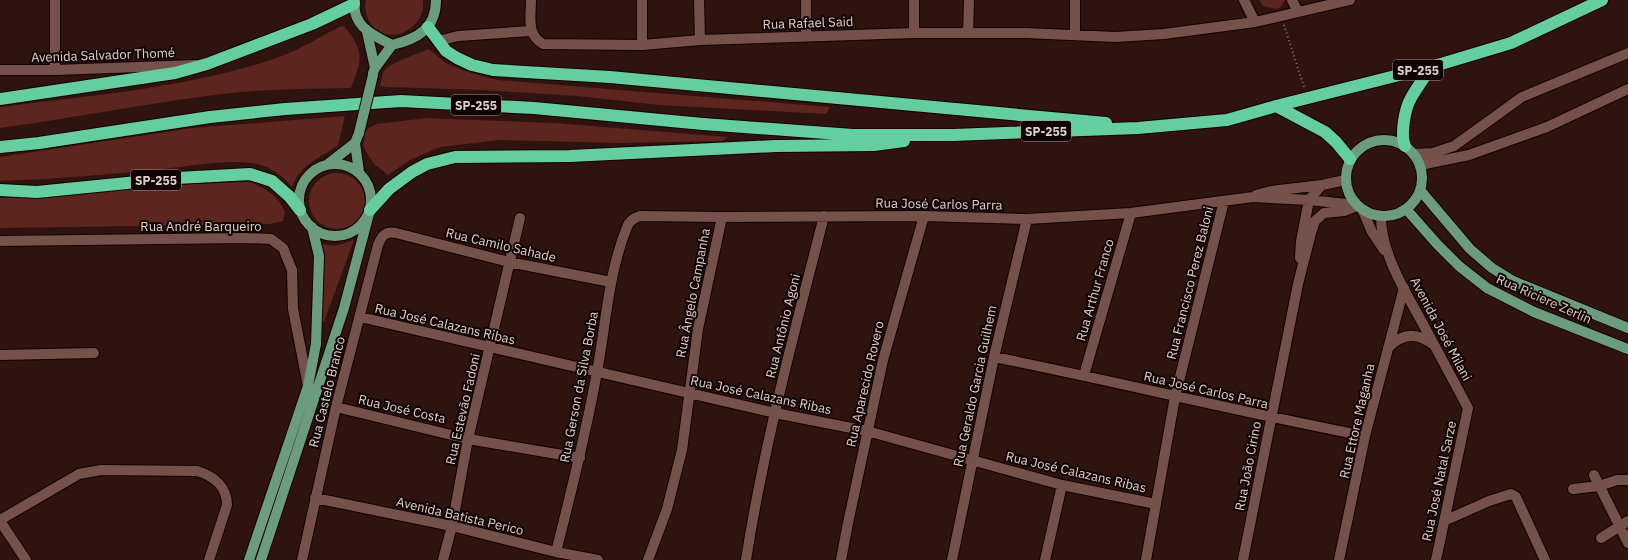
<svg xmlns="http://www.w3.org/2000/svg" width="1628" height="560" font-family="'IBM Plex Sans',sans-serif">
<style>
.green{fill:#5c251d}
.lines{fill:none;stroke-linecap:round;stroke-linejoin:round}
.minor-casing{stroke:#160100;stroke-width:12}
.major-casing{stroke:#160100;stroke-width:12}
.highway-casing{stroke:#160100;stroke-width:14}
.path{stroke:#8c746f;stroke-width:2;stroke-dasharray:1 3;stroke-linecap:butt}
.minor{stroke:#74524b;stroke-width:10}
.major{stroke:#6b9c7d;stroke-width:10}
.highway{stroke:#65ce9f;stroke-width:12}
.major-bridge-casing{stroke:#160100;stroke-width:12;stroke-linecap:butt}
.major-bridge{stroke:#6b9c7d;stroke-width:10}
.labels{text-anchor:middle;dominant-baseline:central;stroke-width:4;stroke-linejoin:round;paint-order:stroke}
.shield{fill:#0f0403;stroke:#a4938f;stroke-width:1}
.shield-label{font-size:12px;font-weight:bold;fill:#e4d0cb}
.street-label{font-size:13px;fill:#e4d0cb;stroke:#0f0403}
</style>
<rect width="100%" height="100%" fill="#2f130e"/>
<path class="green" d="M366,0H423C427,29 386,50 369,21C366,14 364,8 366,0Z
M1259,0H1285L1280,8L1276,9L1263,6Z
M344,26C365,52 362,59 351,88C300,89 249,89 199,97C132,106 67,119 0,128V107C91,96 184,88 271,60C295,52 317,39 339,27Z
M428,49C435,53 440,59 446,63C463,71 480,76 498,80L830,107L826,114L659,105L577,96L482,90L388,87L380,86C381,82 382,77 383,73C388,62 417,55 428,49Z
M345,116L338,145C321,158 300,164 292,187C282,176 272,167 257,164C229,158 184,167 155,170C103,175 51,179 0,181V157L192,128Z
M426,118L555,123L728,137L722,141L620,143L500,140L440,147L410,160L388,175L374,164L367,153L363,146L365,133L368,128L377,124Z
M309 201a28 28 0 1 1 56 0a28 28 0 1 1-56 0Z
M250,182C267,189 278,195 285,212L283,221L269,224L0,228V198L93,193L163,185Z
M354,240L324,322H317L322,268V244L335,246Z"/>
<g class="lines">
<g class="minor-casing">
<path id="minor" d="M531,0C531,17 526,34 543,44L642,45L700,40L914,33H1026L1115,37L1164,34L1255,22L1350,0
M699,0L700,40
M806,0V36
M914,0V33
M1075,0V35
M1244,0L1255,22
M1292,0L1298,12
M968,33L969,0
M438,41L458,36L530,31
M642,45V0
M0,70H55L195,65
M55,70V0
M1414,154L1433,153L1454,146L1522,97L1628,53
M1420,165L1469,155L1547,127L1628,89
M1256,195L1271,191L1322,185L1345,180
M1363,211L1372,232L1384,250
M1381,217C1381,253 1406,293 1423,324C1438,352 1453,380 1468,408L1436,560
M0,241L244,238L271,239L283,248L292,270L293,309L308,386
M1300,258L1301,241L1309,200L1322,185
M360,317L775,413L867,431L1062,485L1156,504
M1388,348C1402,333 1417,332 1434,345
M0,355L94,353
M994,357C1118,382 1241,412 1365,436
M1084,375L1131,213
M336,407L468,439L580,458
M1594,475L1628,543
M1573,489L1599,486L1617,480H1628
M315,498L452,526L556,552L598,560
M0,520L79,474L101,470L197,471C214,476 227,487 227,505L209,560
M0,521L26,560
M1444,521L1489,501L1511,494L1516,497L1545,560
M1601,538L1628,521
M556,552C571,493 586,433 597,372C606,324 608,274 627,227C629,221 634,218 640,216L722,217L924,216L1027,219L1131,213L1253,197L1309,200L1356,205
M302,560L336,407L378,245C382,235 386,231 396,233L509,262L611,282
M443,560L452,526L468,439L520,218
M648,560L667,509L682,450L698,329L722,217
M746,560C764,444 795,330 824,216
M841,560L848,523L883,360L924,216
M952,560L994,357L1027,219
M1045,560L1062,485
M1146,560L1175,397L1224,201
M1243,560L1298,284L1311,233L1315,221L1324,213L1344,211L1357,206
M1339,560L1365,436L1404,288"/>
</g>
<g class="major-casing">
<path id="major" d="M355,0C351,26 373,35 392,45C417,39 436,29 436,0
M367,32L375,68
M373,73L375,68L392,45
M1346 178a38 38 0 1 1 76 0a38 38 0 1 1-76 0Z
M355,143L359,172
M299 200a36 36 0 1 1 72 0a36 36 0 1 1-72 0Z
M328,164L355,143L359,133
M1420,190L1470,249L1492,268L1513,281L1628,328
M1407,210L1437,244L1459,266L1487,288L1534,312L1628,349
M249,560L308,386L316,344L319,256L312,227
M261,560L344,308L370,210"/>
</g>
<g class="highway-casing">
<path id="highway" d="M428,27L446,51L457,58L472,65L493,70L610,77L1106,123
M0,99L175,73L207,64L312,24L354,4
M1276,106L1325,132L1336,142L1350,159
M1405,146C1400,135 1405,108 1411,98C1417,87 1425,77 1431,67
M0,147L39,143L210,117L285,109L401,101L534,108L703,124L853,135H953L1138,128L1227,120L1276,106L1431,67L1511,43L1602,0
M0,190L37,192L177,178L250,174L272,181L290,197L300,210
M370,210L389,189L412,172L427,164L455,157L570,156L776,146L874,145L904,141"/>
</g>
<path class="path" d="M1284,25L1304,87"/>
<use href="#minor" class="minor"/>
<use href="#major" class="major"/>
<use href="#highway" class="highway"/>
<g class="major-bridge-casing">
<path id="major-bridge" d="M359,133L373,75"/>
</g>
<use href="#major-bridge" class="major-bridge"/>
</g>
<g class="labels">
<g class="shield">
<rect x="1393" y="60" width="50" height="20" rx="3"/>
<rect x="451" y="95" width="50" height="20" rx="3"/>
<rect x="1021" y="121" width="50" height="20" rx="3"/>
<rect x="131" y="170" width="50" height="20" rx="3"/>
</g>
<g class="shield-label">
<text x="1418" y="70">SP-255</text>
<text x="476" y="105">SP-255</text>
<text x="1046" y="131">SP-255</text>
<text x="156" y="180">SP-255</text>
</g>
<g class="street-label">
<text transform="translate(808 23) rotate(-2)">Rua Rafael Said</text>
<text transform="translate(103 55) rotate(-2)">Avenida Salvador Thomé</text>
<text transform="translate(939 204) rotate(1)">Rua José Carlos Parra</text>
<text x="201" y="226">Rua André Barqueiro</text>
<text transform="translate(501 245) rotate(13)">Rua Camilo Sahade</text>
<text transform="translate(1190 283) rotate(-76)">Rua Francisco Perez Baloni</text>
<text transform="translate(1095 290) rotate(-74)">Rua Arthur Franco</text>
<text transform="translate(693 293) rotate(-79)">Rua Ângelo Campanha</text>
<text transform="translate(1544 299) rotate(24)">Rua Riciere Zerlin</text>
<text transform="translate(445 324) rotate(13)">Rua José Calazans Ribas</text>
<text transform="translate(783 326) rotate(-76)">Rua Antônio Agoni</text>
<text transform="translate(1441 329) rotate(62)">Avenida José Milani</text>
<text transform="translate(865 384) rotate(-77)">Rua Aparecido Rovero</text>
<text transform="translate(975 386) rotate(-78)">Rua Geraldo Garcia Guilhem</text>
<text transform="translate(579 387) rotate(-79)">Rua Gerson da Silva Borba</text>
<text transform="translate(1206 390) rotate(13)">Rua José Carlos Parra</text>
<text transform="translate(327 392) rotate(-76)">Rua Castelo Branco</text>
<text transform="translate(761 395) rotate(12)">Rua José Calazans Ribas</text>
<text transform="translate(402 409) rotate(13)">Rua José Costa</text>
<text transform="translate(463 409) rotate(-77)">Rua Estevão Fadoni</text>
<text transform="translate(1357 421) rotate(-77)">Rua Ettore Maganha</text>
<text transform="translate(1248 466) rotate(-79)">Rua João Cirino</text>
<text transform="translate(1076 472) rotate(13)">Rua José Calazans Ribas</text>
<text transform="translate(1439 481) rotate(-78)">Rua José Natal Sarze</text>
<text transform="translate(460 516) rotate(13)">Avenida Batista Perico</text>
</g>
</g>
</svg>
